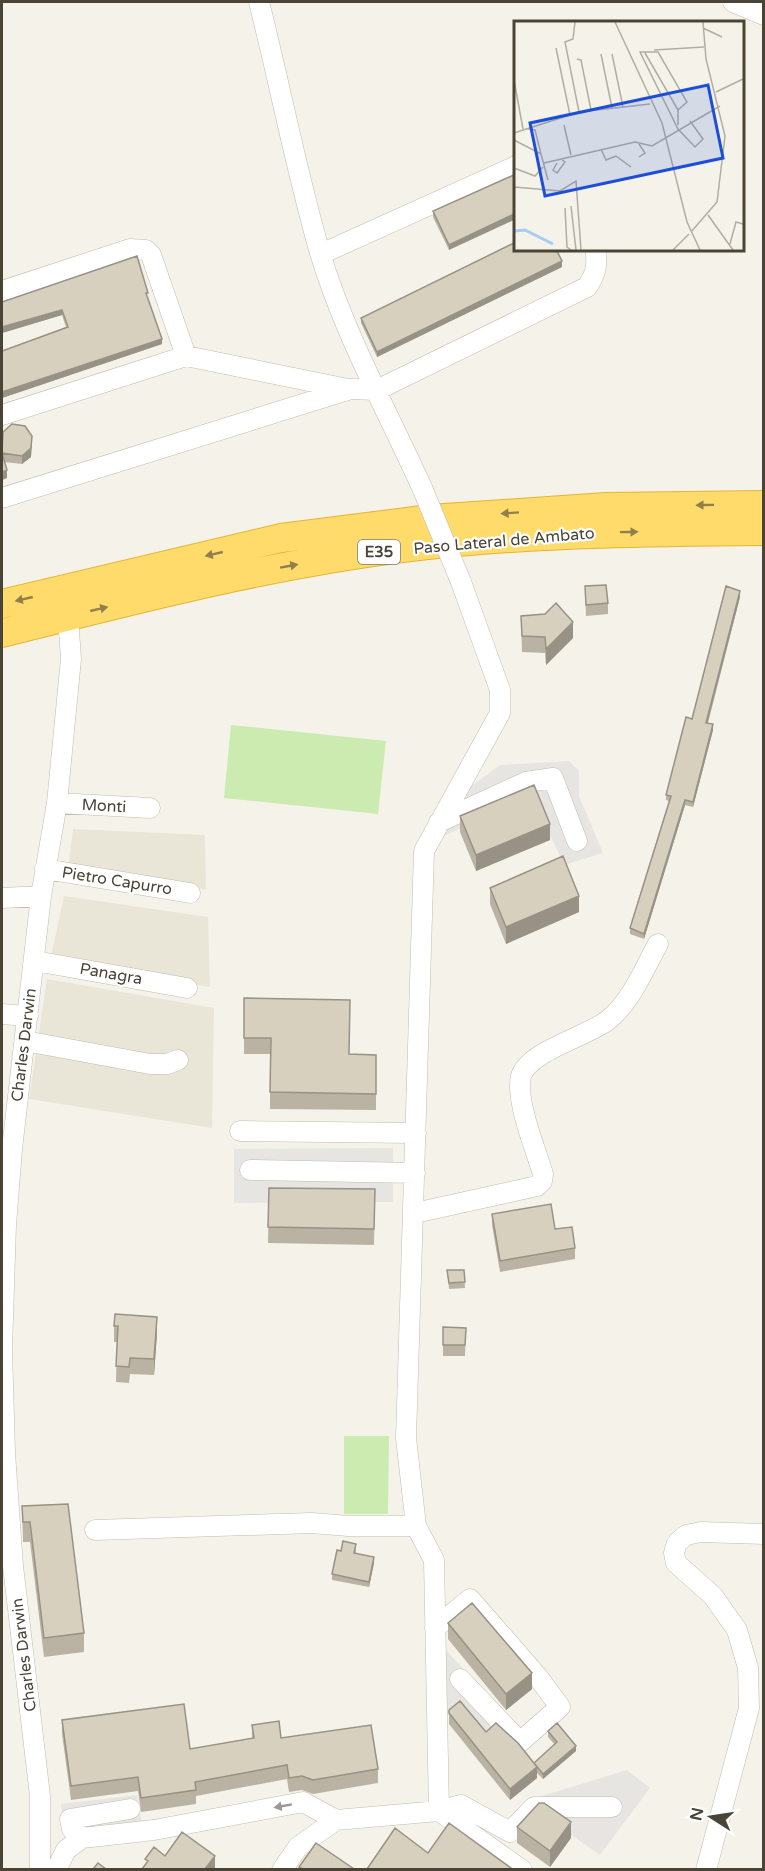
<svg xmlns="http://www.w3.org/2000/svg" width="765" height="1871" font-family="'Varela Round',sans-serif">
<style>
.residential{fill:#e9e5d7}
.green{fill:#cbebb1}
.parking{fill:#e7e5e1}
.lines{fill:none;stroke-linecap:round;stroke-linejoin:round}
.minor-casing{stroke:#c1bcab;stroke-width:21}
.highway-casing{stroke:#e5b434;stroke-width:30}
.minor{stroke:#fff;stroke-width:20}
.highway{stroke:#ffdb6b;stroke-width:28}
.minor-bridge-casing{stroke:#c1bcab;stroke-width:21;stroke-linecap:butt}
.minor-bridge{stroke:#fff;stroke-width:20}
.wall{fill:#bab3a3}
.shaded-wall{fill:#979285}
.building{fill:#d8d0be;stroke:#979285;stroke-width:1.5}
.oneway{fill:#92804c}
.oneway2{fill:#9b9891}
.labels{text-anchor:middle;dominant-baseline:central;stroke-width:4.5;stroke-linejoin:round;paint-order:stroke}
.shield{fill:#fff;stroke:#807c73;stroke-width:1.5}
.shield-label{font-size:15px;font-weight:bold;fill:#4a4437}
.street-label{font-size:16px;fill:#4a4437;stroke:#fff}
.inset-river{fill:none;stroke:#a4ccf4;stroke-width:3}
.inset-road{fill:none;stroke:#b1ada2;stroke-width:1.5}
.view{fill:#1d4ed8;fill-opacity:0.15;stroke:#1d4ed8;stroke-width:3}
.inset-edge{fill:none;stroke:#4a4437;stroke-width:3}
</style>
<rect width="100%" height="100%" fill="#f5f3e9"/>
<path class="residential" d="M73,829L205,835L206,890L68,868Z
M64,896L208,917L210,987L50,961Z
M47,979L214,1008L212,1128L29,1099Z"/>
<path class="green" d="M231,725L386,741L378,814L224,798Z
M344,1436H389L388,1514H344Z"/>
<path class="parking" d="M569,761L579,771V796L603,853L564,865L532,796L437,839L467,789L500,765Z
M393,1148V1202L234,1203V1149Z
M445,1649L509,1719L487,1738L458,1708L447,1716Z
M627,1770L650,1788L600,1855L540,1813L535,1798Z
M137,1795L142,1824L65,1835L61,1804Z"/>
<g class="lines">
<g class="minor-casing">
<path id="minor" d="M259,2C280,85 296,170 320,253C345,336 388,412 423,490
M733,2L764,15
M321,254L516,166
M2,291L130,249L146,250L151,255L186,356
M2,415L186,356L348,389
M2,498L351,389L377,390L587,287C596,274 598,265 595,249
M57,803L150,808
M439,822L526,782L553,778L577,841
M45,869L190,893
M2,898L41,896
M35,961L187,988
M2,1014L28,1016
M25,1041L150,1064H167L178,1060
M240,1131L416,1133
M250,1170L415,1173
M415,1213L537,1186L542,1181L543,1174C536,1150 515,1100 521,1076C529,1051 588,1036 608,1020C631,1002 644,969 658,944
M95,1530L312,1523L348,1526H416
M435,1628L470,1599L538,1677L560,1707L520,1742L460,1679
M439,1811L434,1560L416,1526L406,1438L424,851L500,713V690L461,582
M439,1811L522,1870
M82,1838L72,1829L70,1819L130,1809
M40,1870V1796L13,1566L5,1453L2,1349L6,1225L12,1149L41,896L57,803L71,659L68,617
M56,1870L66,1850L82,1838L154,1830L303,1802L336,1820
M282,1870L298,1847L336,1820L439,1811L461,1805L510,1832L534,1807H612
M706,1870L749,1708L748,1668L737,1630L713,1596L676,1563L674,1553L677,1543L686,1535L701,1532L764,1534"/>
</g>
<g class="highway-casing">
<path id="highway" d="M2,604L281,538L430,519L606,507L764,505
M2,633C145,597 290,559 437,544C545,533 655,532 764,531"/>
</g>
<use href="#minor" class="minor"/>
<use href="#highway" class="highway"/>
<g class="minor-bridge-casing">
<path id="minor-bridge" d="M423,490L461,582"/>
</g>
<use href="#minor-bridge" class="minor-bridge"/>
</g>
<path class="wall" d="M516,174L449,250L433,217V211Z
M562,267L377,357L361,323V318Z
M147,298L162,344L2,398V351L66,327L62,315L2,333V302Z
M32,445L31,457L22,464L4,462L7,478L2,480V450Z
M585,586L608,603V614L586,616Z
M740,597L708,723L713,730L693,807L685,805L644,939L630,934V928L669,801L666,800V795L692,719Z
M521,616L573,638L546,665L545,653L522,652Z
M460,816L550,840L476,871L460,832Z
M490,888L579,912L506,944L490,904Z
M244,998L349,1054L376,1055V1110L270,1109V1054H244Z
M269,1188L375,1189L374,1245L268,1243Z
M492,1214L555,1229L575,1248V1259L500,1272L492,1225Z
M447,1270H464L465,1288L449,1289Z
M114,1326L157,1333L154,1375L130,1374L129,1383L116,1382L117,1342H114Z
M443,1327L466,1328L465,1356H443Z
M22,1506L84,1633V1652L44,1657L30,1542H23Z
M356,1549V1554L374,1563L369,1587L332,1580V1574L341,1551Z
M448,1623L532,1689L506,1710L448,1639Z
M449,1710L486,1732L534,1763L555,1745L548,1737V1731L576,1751L543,1779L537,1773V1778L510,1800L449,1724Z
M62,1720L190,1749L252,1738V1725L281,1738L378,1769V1783L313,1794L302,1790L289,1792L287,1779L196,1796V1804L141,1812L138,1791L71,1800L62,1734Z
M517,1827L571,1838L550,1867L517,1843Z"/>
<path class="shaded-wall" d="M516,213V219L449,250V245Z
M562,261V267L377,357V352Z
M62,310V315L2,333V327Z
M162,339V344L2,398V392Z
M32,436L31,457L22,464V456Z
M7,470V478L2,480V472Z
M740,591V597L706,728V723Z
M573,622V638L546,665V649Z
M713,724V730L693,807V802Z
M685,800V805L644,939V934Z
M550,824V840L476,871V855Z
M579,896V912L506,944V927Z
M157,1317V1333L154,1375V1359Z
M374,1557V1563L369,1587V1582Z
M532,1673V1689L506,1710V1694Z
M576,1746V1751L543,1779V1774Z
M537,1767V1778L510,1800V1789Z
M571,1822V1838L550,1867V1851Z
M215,1856V1869H205Z"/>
<path class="building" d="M516,174V213L449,245L433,211Z
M516,242V249H556L562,261L377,352L361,318Z
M137,256L148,293H146L162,339L2,392V351L68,327L62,310L2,327V302Z
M12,424L25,426L32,436L31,448L22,456L2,453L3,432Z
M2,453L7,470L2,472Z
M606,585L608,603L586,605L585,586Z
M726,586L740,591L706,723L713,724L693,802L685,800L644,934L630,928L671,796L666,795L686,717L692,719Z
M556,603L573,622L546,649L545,637L522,636L521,616L545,614Z
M534,785L550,824L476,855L460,816Z
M563,856L579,896L506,927L490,888Z
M244,998L350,1000L349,1054L376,1055V1094L270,1092L271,1038H244Z
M269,1188L375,1189L374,1229L268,1227Z
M551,1204L555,1229L572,1227L575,1248L500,1261L492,1214Z
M447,1270H464L465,1282L449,1283Z
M115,1314L157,1317L154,1359L130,1358L129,1367L116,1366L118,1326H114Z
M443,1327L466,1328L465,1345H443Z
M68,1504L84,1633L44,1638L30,1522H23L22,1506Z
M343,1541L356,1544L354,1553L374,1557L369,1582L332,1574L337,1550L341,1551Z
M472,1603L532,1673L506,1694L448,1623Z
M460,1701L486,1732L496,1723L518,1743L537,1767L510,1789L449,1713V1710Z
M184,1704L190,1749L254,1738L252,1725L279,1721L281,1738L371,1725L378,1769L313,1780L302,1776L289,1778L287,1765L195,1782L196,1790L141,1798L138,1777L71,1786L62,1720Z
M557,1723L576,1746L543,1774L534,1763L557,1742L548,1731Z
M539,1803H544L571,1822L550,1851L517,1827Z
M449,1823L511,1868L509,1869H367L395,1828L428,1853Z
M182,1832L215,1856L205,1869H142L148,1861L145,1859L154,1847L165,1856Z
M316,1843L354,1869H303L299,1867Z
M98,1863L106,1869H93Z"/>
<defs><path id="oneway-solid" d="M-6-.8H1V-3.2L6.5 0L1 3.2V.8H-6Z" transform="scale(1.5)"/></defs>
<g class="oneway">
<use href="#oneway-solid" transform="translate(705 505) rotate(179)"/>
<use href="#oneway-solid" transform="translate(510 513) rotate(176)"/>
<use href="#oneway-solid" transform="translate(629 532) rotate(-1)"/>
<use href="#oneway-solid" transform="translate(214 554) rotate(167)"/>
<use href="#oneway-solid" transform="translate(289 566) rotate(-10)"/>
<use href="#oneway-solid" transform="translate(24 599) rotate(167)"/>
<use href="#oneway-solid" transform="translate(99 609) rotate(-13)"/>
</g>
<use class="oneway2" href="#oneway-solid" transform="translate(283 1806) rotate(170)"/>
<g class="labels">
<rect class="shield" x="358" y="540" width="42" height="24" rx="4.5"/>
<g class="shield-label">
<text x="379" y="552">E35</text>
</g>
<g class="street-label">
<text transform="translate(504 541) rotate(-5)">Paso Lateral de Ambato</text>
<text transform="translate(104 806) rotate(3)">Monti</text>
<text transform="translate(117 881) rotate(9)">Pietro Capurro</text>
<text transform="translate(111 974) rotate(10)">Panagra</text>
<text transform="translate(24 1045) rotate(-83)">Charles Darwin</text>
<text transform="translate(24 1655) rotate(-97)">Charles Darwin</text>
</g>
</g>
<g transform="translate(514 21)">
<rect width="230" height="230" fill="#f5f3e9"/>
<path class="inset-river" d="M0,210L11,209L39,223"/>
<path class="inset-road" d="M61,1L59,18L51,21L65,91M101,1L148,102L173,201L186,229M189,7L208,16M42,27L56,94M140,29L190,26M131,32L164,89V104M87,33L98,87M98,33L109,86M63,38L67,39L77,89M0,59L9,108M202,71L229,58M164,89L173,81L144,31H126L164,108L181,126L189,118L176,100M50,104L57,134M14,108L21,109L27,133M0,112L65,91L136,83M0,119L27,133L34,159M125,123L131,132L125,136M87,128L92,139L102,135L117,146M30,142L121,121L138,125L206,85M43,142L39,149L43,152L51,141L48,139M0,147L21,155L29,146M0,166L46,170L62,160L67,229M57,185L62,229M51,187L53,226L57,229M194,194L219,229M177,211L203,181L211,115L192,38L189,1M216,223L222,201L229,203M159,229L175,213"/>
<path class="view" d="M194,64L209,137L31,175L16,102Z"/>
<rect width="230" height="230" class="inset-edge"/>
</g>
<rect width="765" height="1871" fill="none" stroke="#4a4437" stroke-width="6"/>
<g transform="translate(711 1817) rotate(282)" stroke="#ffffff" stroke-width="4.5" paint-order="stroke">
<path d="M0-4.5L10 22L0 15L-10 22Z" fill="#4a4437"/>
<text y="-9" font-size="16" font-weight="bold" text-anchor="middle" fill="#4a4437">N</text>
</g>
</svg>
